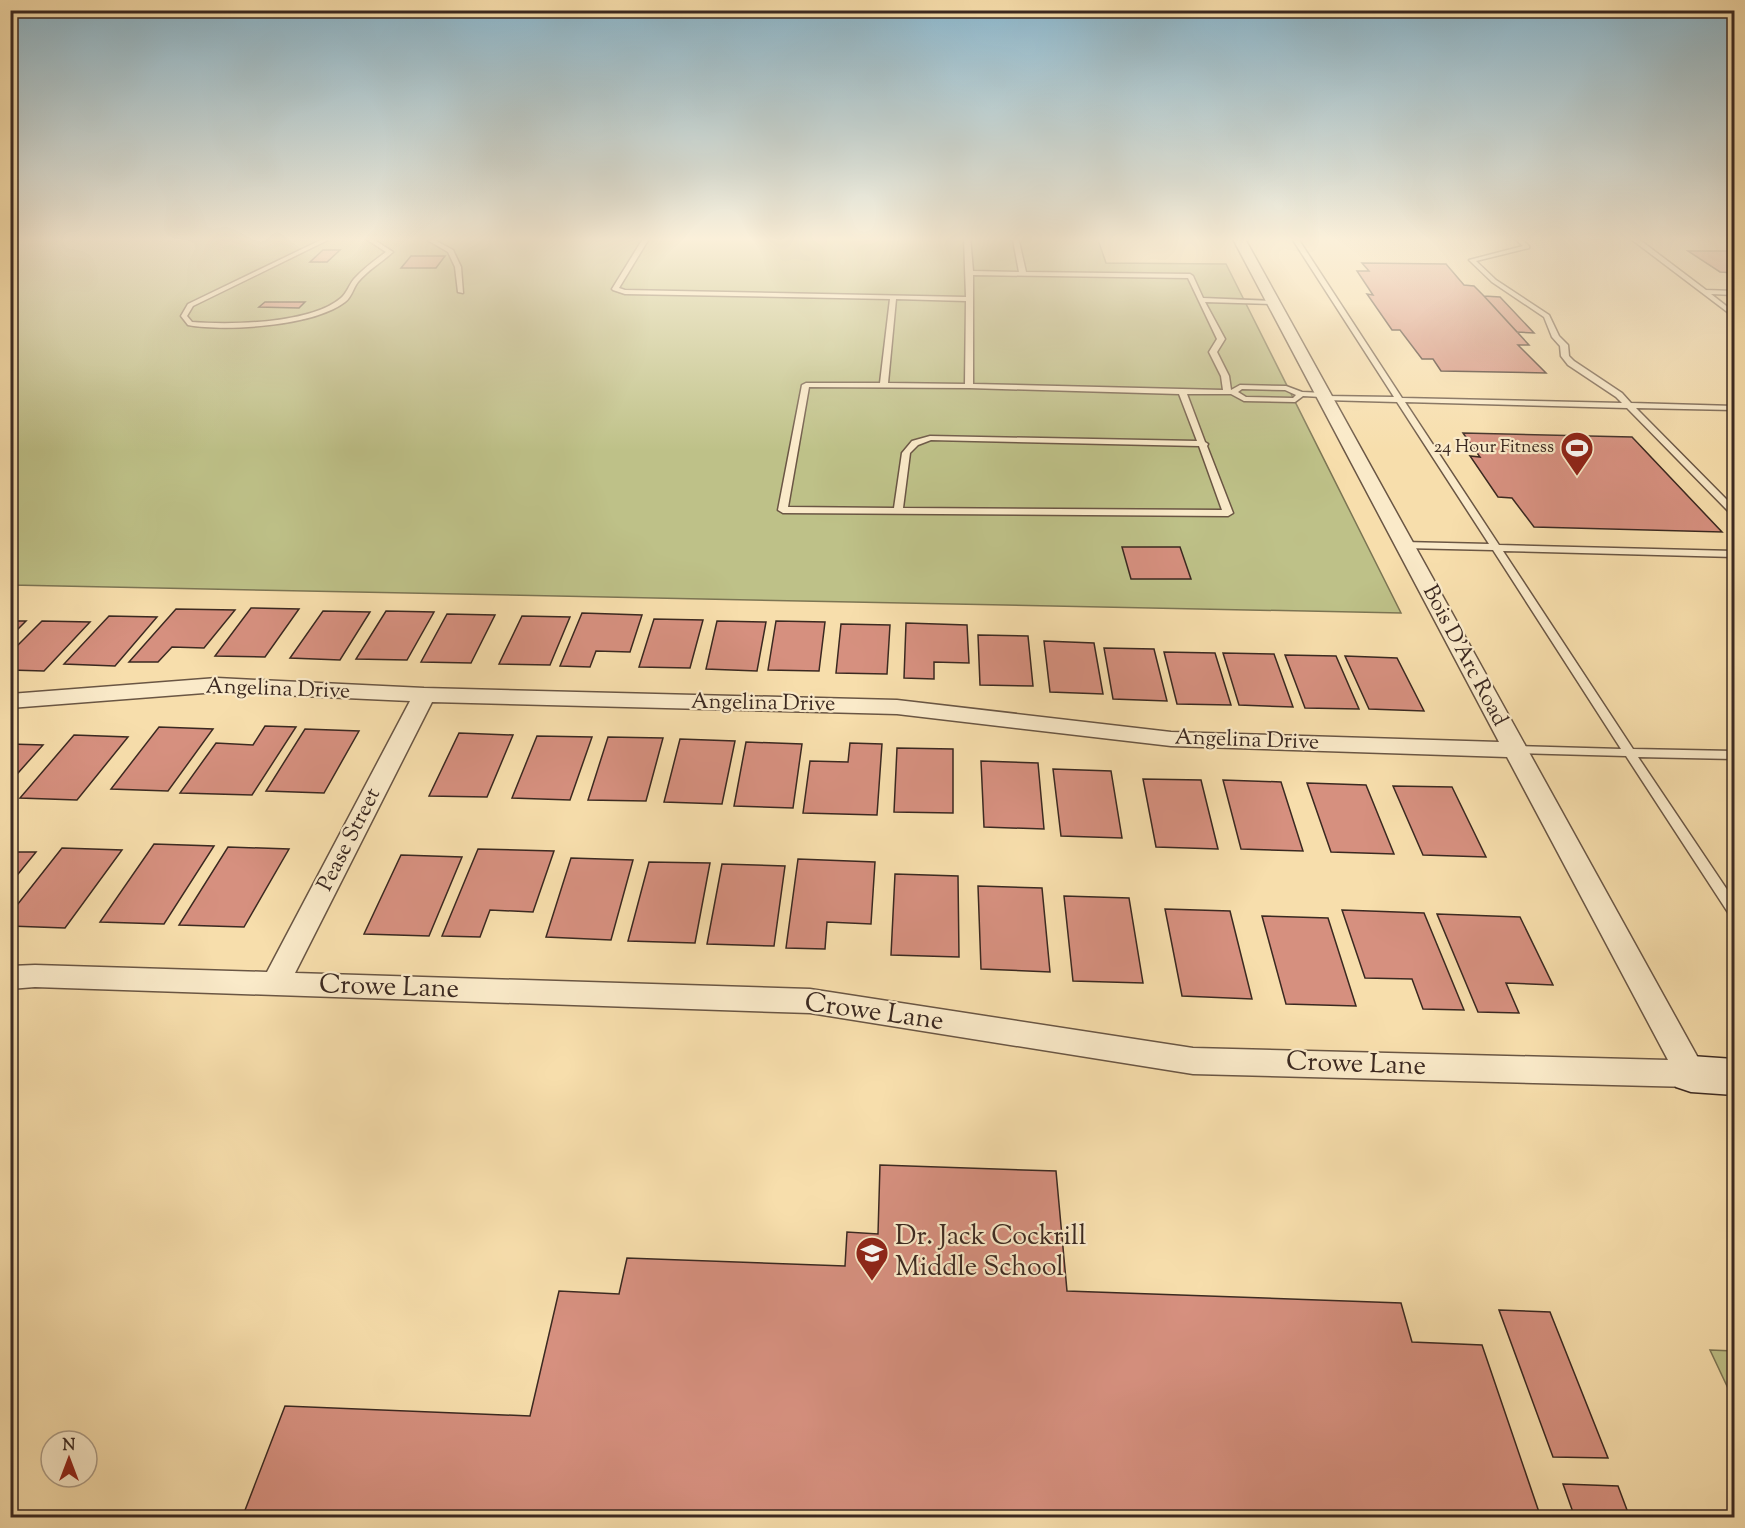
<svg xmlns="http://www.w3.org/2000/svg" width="1745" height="1528" font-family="'Sorts Mill Goudy',serif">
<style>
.green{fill:#bec188;stroke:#7c7554;stroke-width:1.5}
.building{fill:#d6907f;stroke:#3b2921;stroke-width:1.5}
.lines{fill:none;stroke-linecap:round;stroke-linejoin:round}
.lane-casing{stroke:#6a5644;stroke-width:3}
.street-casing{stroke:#6a5644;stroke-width:3}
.secondary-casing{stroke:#3b2921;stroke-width:3}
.lane{fill:#faeac9;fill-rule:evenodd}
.street{fill:#faeac9;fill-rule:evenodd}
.secondary{fill:#faeac9;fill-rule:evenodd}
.labels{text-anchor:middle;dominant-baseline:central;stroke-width:4.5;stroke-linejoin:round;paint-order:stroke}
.far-poi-label{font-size:18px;fill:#3b2921;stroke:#faeac9;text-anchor:end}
.street-label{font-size:22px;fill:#3b2921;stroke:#faeac9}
.near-street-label{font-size:27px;fill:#3b2921;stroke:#faeac9}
.near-poi-label{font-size:27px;fill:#3b2921;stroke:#faeac9;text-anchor:start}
</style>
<rect width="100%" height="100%" fill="#f7deac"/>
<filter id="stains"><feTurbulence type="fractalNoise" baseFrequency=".00333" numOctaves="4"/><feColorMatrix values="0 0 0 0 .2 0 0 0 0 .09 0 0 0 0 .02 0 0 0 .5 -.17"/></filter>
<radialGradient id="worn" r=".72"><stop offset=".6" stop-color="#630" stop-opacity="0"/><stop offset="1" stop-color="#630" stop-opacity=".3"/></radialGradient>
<path class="green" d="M11,237H1097L1106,263L1226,264L1401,613L11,585Z
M1710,1350L1734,1351V1401Z"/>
<path class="building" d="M323,250H340L327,262H310Z
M1688,251H1733L1734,253V273L1720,272Z
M411,256H445L436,268H401Z
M1362,263L1446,264L1464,285L1474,286L1484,296L1529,345H1518L1546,373L1441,371L1433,359H1422L1400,330H1392L1367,294L1373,295L1357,271H1369Z
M1484,296L1500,297L1534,333L1517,332Z
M265,302H305L299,308L259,307Z
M1463,433L1632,437L1722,532L1534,527L1512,498L1498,497L1470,456L1480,457Z
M1122,547H1180L1191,579H1131Z
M251,608L299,609L265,657L215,656Z
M176,609L235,610L204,648L172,647L158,662H129Z
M323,611L370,612L340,660L290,658Z
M386,611L434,612L407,660L356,659Z
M582,613L642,615L630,652L596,651L590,667L560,666Z
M447,614L495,615L471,663L421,662Z
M109,616L157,617L115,666L64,664Z
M522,616L570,617L550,665L499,664Z
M654,619L703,620L690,668L639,667Z
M10,621H26L10,637Z
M42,621L90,622L44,671L10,670V653Z
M717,621L766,622L757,671L706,669Z
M776,621L825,622L819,671L768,670Z
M906,623L967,625L969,663L934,662V679L904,678Z
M841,624L890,625L887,674L836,673Z
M978,635L1028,636L1033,686L980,685Z
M1044,641L1094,643L1103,694L1050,692Z
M1104,648L1154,649L1167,701L1113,699Z
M1164,652L1215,653L1231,705L1177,704Z
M1223,653L1274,654L1293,707L1239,705Z
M1285,655L1336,656L1359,709L1305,708Z
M1345,656L1397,658L1424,711L1369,709Z
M265,726L296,727L252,795L180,793L216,743L253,745Z
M159,727L213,729L168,791L111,789Z
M305,729L359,731L324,793L266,791Z
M459,733L513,735L487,797L429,796Z
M74,735L128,737L77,800L20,798Z
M537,736L592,737L570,800L512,798Z
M608,737L663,738L646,801L588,800Z
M680,739L735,741L722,804L664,802Z
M746,742L802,744L793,808L734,806Z
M850,743L882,744L877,815L803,813L810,761L848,762Z
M10,744L43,745L10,782Z
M897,748L953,749V813L894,812Z
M981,761L1038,763L1044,829L984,827Z
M1053,769L1111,771L1122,838L1061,836Z
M1143,779L1201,780L1218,849L1156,847Z
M1223,780L1281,782L1303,851L1241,849Z
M1307,783L1366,785L1394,854L1331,852Z
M1393,786L1452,787L1486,857L1423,855Z
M154,844L214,846L164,924L100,922Z
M228,847L289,849L244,927L179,925Z
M62,848L122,850L65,928L10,926V914Z
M478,849L554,851L533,912L490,910L480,937L442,936Z
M10,852H36L10,884Z
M401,855L462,857L429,936L364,934Z
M571,858L633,860L611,940L546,937Z
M798,859L875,862L871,924L827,922L825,949L786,948Z
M649,862L710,863L695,943L628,941Z
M722,864L785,866L774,946L707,944Z
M895,874L958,876L959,957L891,955Z
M978,886L1042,888L1050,972L981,969Z
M1064,896L1129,898L1143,983L1073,981Z
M1165,909L1230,911L1252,999L1182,996Z
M1342,910L1424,913L1464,1010L1423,1009L1412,979L1365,978Z
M1437,914L1520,917L1553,985L1506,983L1519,1013L1478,1012Z
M1262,916L1328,918L1356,1006L1286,1004Z
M880,1165L1056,1171L1067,1291L1401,1303L1412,1342L1482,1345L1541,1518H242L285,1406L530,1416L559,1291L619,1294L627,1258L845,1266L847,1232L878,1234Z
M1499,1310L1550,1312L1608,1458L1553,1457Z
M1563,1484L1618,1486L1630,1518H1575Z"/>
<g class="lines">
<g class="lane-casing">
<path id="lane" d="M327,237H334L193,306L187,316L192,322C230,325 311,324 341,298C347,293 349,285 354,279C363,269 375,260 386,252L363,237H370L393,252C382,262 368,270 358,282C353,288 352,297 345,302C314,326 226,332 188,325L181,316L188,304Z
M422,237H429L453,250L461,267L463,293L458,292L455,267L448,252Z
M644,237H650L619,288L625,290L966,297L964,237H970L973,271L1019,272L1013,240L1002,237H1018L1026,272L1190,274L1193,276L1203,298L1275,301L1276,302L1273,304L1205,302L1225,339L1217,352L1229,376L1231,390L1240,385L1286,386L1302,392L1325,393V396L1394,397L1291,237H1297L1402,398L1622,403L1616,397L1568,365L1561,356L1560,346L1552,337L1544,317L1492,282L1469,260L1523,246L1513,237H1519L1529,246V248L1476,261L1496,280L1549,315L1559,336L1568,345L1569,356L1574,361L1622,393L1631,403L1734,406V410L1636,408L1734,507V515L1731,514L1627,408L1405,402L1499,545L1734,551V557L1503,551L1633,749L1734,751V759L1638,757L1734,900V915L1729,914L1626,756L1511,753L1509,750L1511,747L1515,746L1621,749L1493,550L1404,548L1399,545L1404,542L1489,544L1397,402L1325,400L1322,397L1303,396L1295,402L1244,401L1231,394H1187L1205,442L1208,444L1207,446L1233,513L1228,516L783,513L778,510L802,385L806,383H880L890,299L625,294L613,290L612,289ZM973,275L1188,278L1217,339L1209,352L1221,376L1223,390L973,384ZM896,299L966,301L965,384L888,383ZM809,387L969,388L1179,394L1197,441L930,436L912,441L902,453L894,508L788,507ZM1242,389L1285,390L1296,395L1293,398L1246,397L1238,392ZM931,440L1199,446L1222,510L903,508L910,453L918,445Z
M1623,237H1636L1706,290L1734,291V295L1711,294L1734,312V317L1631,239Z"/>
</g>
<g class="street-casing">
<path id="street" d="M1232,237H1244L1702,1065L1707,1074L1702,1083L1691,1087L1193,1074L810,1013L35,987L10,989V966L35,965L267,972L410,701L217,692L10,708V694L217,678L424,688L897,700L1171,732L1499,742ZM432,702L897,714L1171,746L1507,757L1668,1060L1193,1048L810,989L295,973Z"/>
</g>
<g class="secondary-casing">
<path id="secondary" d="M1691,1056L1734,1059V1095L1691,1092L1676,1087L1670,1074L1676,1061Z"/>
</g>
<use href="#lane" class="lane"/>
<use href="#street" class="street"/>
<use href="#secondary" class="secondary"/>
</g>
<linearGradient id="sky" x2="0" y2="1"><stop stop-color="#8ab7ce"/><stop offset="0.53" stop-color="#fbf0da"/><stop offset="1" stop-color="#fbf0da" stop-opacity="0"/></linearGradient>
<rect width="1745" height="451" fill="url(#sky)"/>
<defs>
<g id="stadium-pin" transform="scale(1.725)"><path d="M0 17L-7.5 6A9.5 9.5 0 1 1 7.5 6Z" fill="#8f2418" stroke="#faeac9"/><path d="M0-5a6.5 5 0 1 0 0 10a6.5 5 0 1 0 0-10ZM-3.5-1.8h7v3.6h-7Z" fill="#fff"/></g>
<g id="school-pin" transform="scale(1.725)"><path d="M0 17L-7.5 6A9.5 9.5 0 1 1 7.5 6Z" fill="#8f2418" stroke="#faeac9"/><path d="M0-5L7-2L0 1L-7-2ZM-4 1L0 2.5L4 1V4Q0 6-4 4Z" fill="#fff"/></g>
</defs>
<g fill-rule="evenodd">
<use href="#stadium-pin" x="1577" y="448"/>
<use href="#school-pin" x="872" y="1253"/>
</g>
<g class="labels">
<g class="far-poi-label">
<text x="1554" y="448">24 Hour Fitness</text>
</g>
<g class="street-label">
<text transform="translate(1464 656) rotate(62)">Bois D'Arc Road</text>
<text transform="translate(278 690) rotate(2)">Angelina Drive</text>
<text transform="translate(763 704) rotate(1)">Angelina Drive</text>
<text transform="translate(1247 741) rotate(2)">Angelina Drive</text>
<text transform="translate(350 840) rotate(-63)">Pease Street</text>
</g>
<g class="near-street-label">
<text transform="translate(389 988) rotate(2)">Crowe Lane</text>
<text transform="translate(874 1013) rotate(8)">Crowe Lane</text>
<text transform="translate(1356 1065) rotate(2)">Crowe Lane</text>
</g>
<g class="near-poi-label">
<text x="895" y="1237">Dr. Jack Cockrill<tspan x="895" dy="31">Middle School</tspan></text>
</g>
</g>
<rect width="1745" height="1528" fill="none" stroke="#f7deac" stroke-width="36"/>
<rect x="12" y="12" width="1721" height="1504" fill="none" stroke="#3b2921" stroke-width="3"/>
<rect x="18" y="18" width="1709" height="1492" fill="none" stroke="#3b2921" stroke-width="1.5"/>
<g transform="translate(69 1459)"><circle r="28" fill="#faeac9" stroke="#ae9d86" stroke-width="1.5"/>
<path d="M0-4.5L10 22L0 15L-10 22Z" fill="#8f2418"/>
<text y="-9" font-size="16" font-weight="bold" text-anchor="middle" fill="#3b2921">N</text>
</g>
<rect width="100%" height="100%" filter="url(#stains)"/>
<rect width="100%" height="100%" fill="url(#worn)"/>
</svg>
